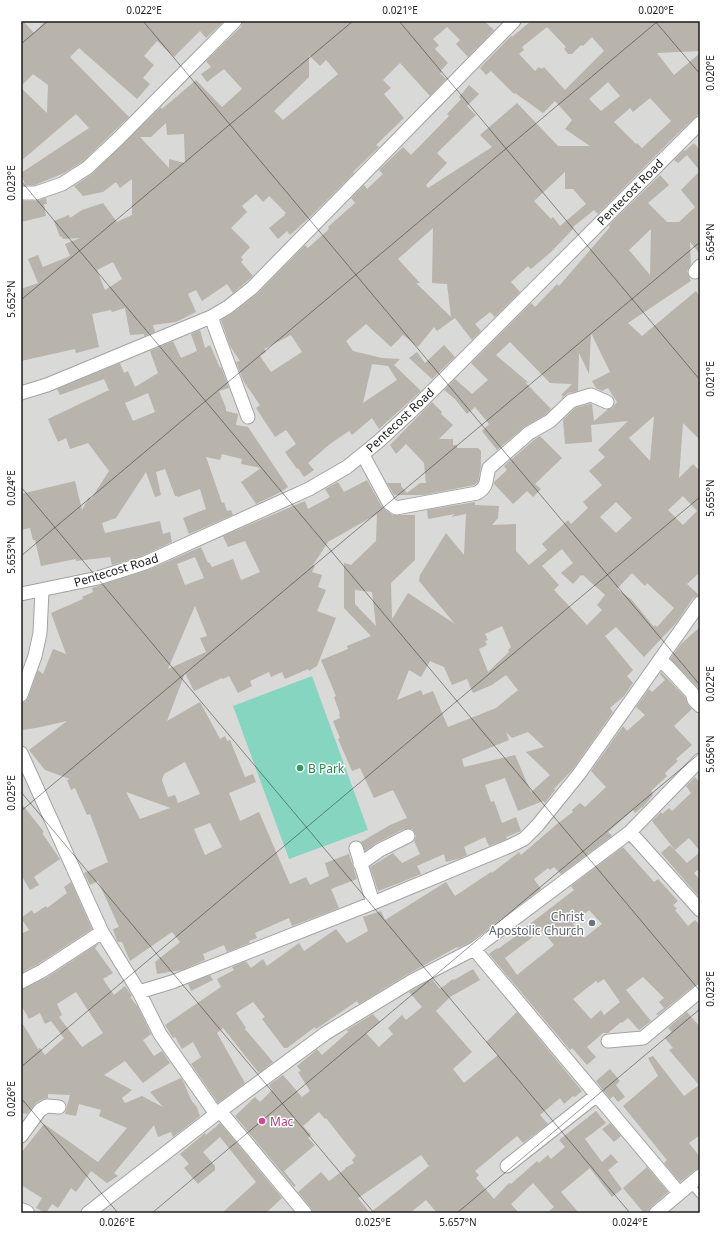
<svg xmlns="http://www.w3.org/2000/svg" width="721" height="1234" font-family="'Noto Sans',sans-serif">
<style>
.residential{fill:#d9d9d8}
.pitch{fill:#86d5c1}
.building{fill:#b8b3ab;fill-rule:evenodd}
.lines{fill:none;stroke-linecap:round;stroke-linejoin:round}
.service-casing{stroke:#a2a2a2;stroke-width:8}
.minor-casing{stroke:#a2a2a2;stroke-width:15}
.tertiary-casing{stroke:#a2a2a2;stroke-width:18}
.service{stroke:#fff;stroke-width:6}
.minor{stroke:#fff;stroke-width:13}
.tertiary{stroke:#fff;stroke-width:16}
.ticks{fill:none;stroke:#1b1b1b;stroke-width:1;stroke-opacity:0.45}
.leisure-dot{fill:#2e9e5b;stroke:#fff;stroke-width:1.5}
.worship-dot{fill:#6b7280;stroke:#fff;stroke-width:1.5}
.hotel-dot{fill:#d1479c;stroke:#fff;stroke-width:1.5}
.labels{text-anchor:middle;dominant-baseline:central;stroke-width:3;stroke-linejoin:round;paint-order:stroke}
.street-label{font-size:12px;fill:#1b1b1b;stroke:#fff}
.leisure-label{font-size:12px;fill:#27864d;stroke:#fff;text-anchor:start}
.worship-label{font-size:12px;fill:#5b616d;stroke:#fff;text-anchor:end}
.hotel-label{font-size:12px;fill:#b23c85;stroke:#fff;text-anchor:start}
.neatline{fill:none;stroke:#1b1b1b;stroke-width:1.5}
.ticks-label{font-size:10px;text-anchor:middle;fill:#1b1b1b}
</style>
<rect width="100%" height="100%" fill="#eceae2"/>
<path class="residential" d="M21,21H700V1213H21Z"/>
<path class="pitch" d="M312,676L368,830L289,859L233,706Z"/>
<path class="building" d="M21,21H23L34,33L45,21H224L206,38L200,31L174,57L157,41L144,56L154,65L143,78L150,84L137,99L79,48L70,57L129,117L82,162L64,173L35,185H25L21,173L89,128L76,114L21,161V88L47,113L48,85L33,74L21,86Z
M243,21H484L494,30L468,57L456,44L460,40L447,27L433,39L439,45L435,49L448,63L441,70L442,72L440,73L446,79L430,96L400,63L383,80L391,88L384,94L404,118L376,145L379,147L353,172L354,173L312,215L290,235L287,231L278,239L269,228L285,215L284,214L286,213L269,196L263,202L256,194L242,206L247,212L231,228L250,247L241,257L243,260L241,262L253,276L233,293L227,284L202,301L196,290L188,294L196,312L176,322L153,325L155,332L144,336V334L130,335L125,308L112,312L111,310L92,314L99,347L76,353L75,349L21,361V289L38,283L28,259L38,255L43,267L70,256L65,244L80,238L63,239L61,236L60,237L54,221L69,215L70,218L82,210L103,203L117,222L132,215V179L120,188L116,182L103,192L83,196L74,186L92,174L161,107L162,109L196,80L222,107L242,89L224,69L207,82L201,74L211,67L206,61L241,27ZM309,55L320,66L326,60L338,74L283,120L274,111L309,77ZM166,123L167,135L184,134L185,163L169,159V168L140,137H151ZM113,262L122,279L105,290L97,270Z
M531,21H700V51L657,53L674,75L700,53V113L673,138L598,214L594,210L573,227L574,228L551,252L531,269L528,266L511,282L520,292L495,317L490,312L475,324L481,331L472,340L455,318L437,331L434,327L418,347L403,335L391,347L366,324L346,341L353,351L382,358L400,359L394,365L421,391L379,429L372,418L352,435L349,431L330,444L308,463L314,470L304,477L298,468L297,469L285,452L296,444L286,430L275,437L256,408L260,405L244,382L236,362L240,361L230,346L221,320L233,313L257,294L305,245L308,248L329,229L328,227L355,203L351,198L364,185L367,189L383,174L379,170L403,147L411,155L449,116L447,114L461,99L459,97L469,85L479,94L467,106L476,115L437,153L447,163L426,185L428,188L492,147L480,135L517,103L558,146H590L565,129L572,120L555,101L543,113L515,93L514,94L491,71L486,75L480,68L511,36L512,37ZM547,27L566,47L564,49L568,54H572L581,45L583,46L592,37L604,51L565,90L544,67L542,69L539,67L535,71L519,54L524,50L522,47ZM608,82L620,96L601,111L589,99ZM650,98L671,121L642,148L637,143L636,144L614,122L630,108L633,112ZM565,172V189H573L586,204L560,226L553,217L551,219L534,201ZM433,228L432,283L447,284L451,317L416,283H420L398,259ZM291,335L302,352L271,372L260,356L266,352L264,349ZM372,364L388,366L397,380L363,403Z
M694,143L700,150V254L690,242L691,265L687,271L691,281L628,323L642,336L696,291L700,297V440L683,423L679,478L693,464L700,471V572L687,584L699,595L693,598L677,622L644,657L616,627L605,636L633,670L627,676L633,683L624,696L610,708L613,712L573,769L554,789L555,790L545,803L543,801L518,811L505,778L485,785L491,802L494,801L502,823L516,817L521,831L506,837L507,839L489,846L485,837L464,847L467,855L461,858L446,862L444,854L417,866L421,874L399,883L378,891L370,867L393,853L402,863L420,854L414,841L416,837L415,833L412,829H404L376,843L365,851L361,842L390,825L407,818L393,790L374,798L360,768L352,771L338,739L340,738L333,721L340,718L339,714H340L334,697L336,696L321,660L348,649L347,646L371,636L344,608V563L351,565L376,541L377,514L328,542L313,565L315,566L312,572L322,575L318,587L326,590L317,611L336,618L317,666L309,671L308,669L285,679L282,672L271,677L269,672L250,681L252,686L238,693L229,676L223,679L222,678L194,691L185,673L167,721L200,702L220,739L225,736L227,741L230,740L245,777L253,774L256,782L229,793L240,821L259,812L290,884L306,877L310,885L329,876L325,863L349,854L357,879L331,889L339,908L292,926L289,918L255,933L257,938L249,941L250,943L227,952L224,945L203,954L205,960L182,970L157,974L155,962L180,942L172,932L130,961L122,942H118L117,941L113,929L119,927L98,881L90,885L84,873L108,862L90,814L87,815L75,788L71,790L67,780L70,779L45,770L29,750L67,721L36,728L22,730L21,703L26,701L28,698L38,670L43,674L53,649L66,654L51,613L83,599L82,597L93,592L92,588L148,570L201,547L208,563L209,562L212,567L233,559L241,580L260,572L245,541L228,547L223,536L305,501L308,509L330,497L325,489L338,482L344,492L367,480L382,507L392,515H415V560L391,583L392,619L408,593L455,624L419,581L420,575L446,533L464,555L466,514L451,517L455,514L428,519L427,510L475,502V505L499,506L498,518L492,525L516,524V551L529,565L547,550L542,544L568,520L571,524L588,508L583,502L602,485L589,471L605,457L598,450L628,421L591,425L592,442L565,444L563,420L575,408L590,404H592L594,421L607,410L612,408L617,402L608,388L602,391L596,388L592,381L610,372L591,333L589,374L579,353L578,391L568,393L561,399L563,396L561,395L572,384L550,383L510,342L496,355L529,383L525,382L551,409L545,415L524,427L497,450L482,431L489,424L475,407L467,414L455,399L444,390L455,379L472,394L488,380L471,363L531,303L535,307L557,284L559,286L610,227L609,225L660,175L669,185L648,203L667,222H679L695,207L681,190L700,171L687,155L678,163L674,160L684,150L685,151ZM651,229L650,275L629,250ZM654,416L650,461L629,438ZM683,496L697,511L683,525L668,510ZM616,502L632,518L616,533L600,517ZM562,549L573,563L561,573L573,584L581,575L582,576L583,575L605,595L597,605L602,610L587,625L554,590L559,585L542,566ZM195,557L204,578L185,585L177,564ZM632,573L645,586L647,583L674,608L657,627L655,625L654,627L631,599L617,589ZM355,590L372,592L376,626L355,604ZM195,606L207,636L200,638L206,652L168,669ZM502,626L511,647L508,650L509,652L488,672L479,649L487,645L485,641L488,640L485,634ZM430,661L444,667L452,685L467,679L473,693L492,685L506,675L518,690L496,708L448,727L433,691L423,695L421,690L397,700L409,670L421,677ZM506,732L512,738L528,732L544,747L526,752L550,775L531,792L515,755L464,767L462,759L509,740ZM185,762L200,794L178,803L175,795L168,797L162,780L164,774ZM126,792L168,807L170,808L140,819ZM210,823L222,847L205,855L194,829Z
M46,198L47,204H44L46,216L21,222V201H36Z
M200,330L205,348L210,345L220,368L221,367L229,388L219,391L226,408V411L238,414L236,425L248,427L288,487L277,494L256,504L241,482L261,468L241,464L242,459L222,454L220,460L206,457L222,503L224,502L227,511L231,510L233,515L189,534L183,518L206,509L200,489L178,497L177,496H175L165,469L156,472L161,495L155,497L146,472L116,518L102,523L105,533L160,521L163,534L170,532L172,542L142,556L112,565L110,557L76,561V559L41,566L35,540H33L30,528L21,530V494L75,481L82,510L89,497L91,499L109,471L88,443L70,449L66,438L58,442L48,419L109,390L104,379L60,395L57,389L120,363L124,373L128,371L135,387L158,373L150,351L173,341L181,358L197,351L191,334ZM148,393L155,412L133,421L125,403Z
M444,345L455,357L432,379L409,358L417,352L425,363Z
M432,402L442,412L441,414L453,425L439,439H453V445H457V448H478L481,451V466L478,482L474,485L424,495H394L387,483H401V486L407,493L420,483H426L424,463L406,444L396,454L390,445Z
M540,436L562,458L535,484L541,489L533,497L527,491L513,504L494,484V482L507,470L504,466L534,440Z
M700,627V692L698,688L670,659L681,644Z
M661,672L685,697L688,705L692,709L674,726L692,745L676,759L678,761L665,773L667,776L651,791L653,795L642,808V807L635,813L633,810L608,832L612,836L561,874L554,867L550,870L548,868L534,879L541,889L469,943L458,948L457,947L408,974L359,1004L357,1001L316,1029L315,1027L287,1048H284L262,1019L265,1017L253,1002L236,1013L246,1028L245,1029L273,1062L259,1073L223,1028L217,1033L245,1083L218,1103L191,1064L201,1057L193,1042L182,1049L175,1037L173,1038L165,1025L221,987L217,979L234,970L232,967L246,961L251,968L263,959L267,966L299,943L304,951L336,929L347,943L368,931L363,917L381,911L385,920L446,882L455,896L491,872L492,873L519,852L521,855L557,824L573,812L572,810L580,803L585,807L606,787L591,771L623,726L627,731L645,715L636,707L649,689L652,692L665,680L660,674Z
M695,777L700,783V851L689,838L675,850L652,821L661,812L662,814L669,808L672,811L691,793L686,786Z
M21,803L44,832L42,833L60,859L34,877L39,885L30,890L21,875Z
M670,845L687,863L700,852V868L694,873L700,880V898L661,853Z
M623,847L654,882L658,879L678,901L673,905L677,909L675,910L688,926L695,920L700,925V983L695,985L658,1015L656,1014L664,1008L659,1002L664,998L643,977L635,983L626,990L651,1021L639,1030L628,1018L622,1023L621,1022L608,1033H603L587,1047L596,1057L587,1065L572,1048L570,1050L489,954L497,948L498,949L523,931L522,930L574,890L571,886ZM589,910L602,924L584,938L573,924ZM542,930L554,945L517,975L505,958ZM604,979L620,1002L604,1015L601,1010L591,1019L573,999L596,981L598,983Z
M71,882L92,929L38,964L21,973V934L29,930L21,918L32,910L34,914L46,906L47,908L67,893L64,887Z
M99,943L95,948L113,973L103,979L114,995L125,986L128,990L132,996L130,997L138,1007L151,1034L143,1040L154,1056L162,1051L170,1063L143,1083L125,1061L104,1075L132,1090L122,1098L125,1103L142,1096L163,1107L150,1092L181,1078L184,1083L191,1100L197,1107L200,1116L173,1137L171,1132L158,1137L154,1125L114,1173L118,1176L107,1183L91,1171L76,1192L71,1188L58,1208L52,1204L46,1213L36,1208L42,1198L21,1185V1153L44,1124L98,1162L127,1128L99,1116L101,1110L79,1104L76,1116L65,1114L70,1095L48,1094V1098L43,1099L36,1103L27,1114L21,1113V1021L38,1049L40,1048L45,1055L64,1038L51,1021L45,1024L40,1013L29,1019L21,1005V990L46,978ZM76,992L103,1033L82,1047L59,1017L62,1015L57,1004Z
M473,969L480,980L450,997L436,1011L472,1052L453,1069L464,1083L498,1055L486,1042L517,1012L582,1091L575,1097L573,1096L564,1104L560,1098L540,1115L548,1124L523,1143L517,1136L475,1171L479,1175L476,1178L494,1199L509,1183L511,1184L537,1161L539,1163L548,1155L551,1159L565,1147L559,1140L596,1111L606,1123L585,1139L602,1162L611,1154L618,1162L608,1170L622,1189L612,1197L590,1168L561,1192L579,1213H547L554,1207L533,1183L511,1204L519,1213H437L426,1200L410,1213H313L311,1208L298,1192L321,1172L329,1181L345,1169V1168L354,1163L352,1160L356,1156L326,1118L325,1119L319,1112L303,1126L311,1135L308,1138L315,1145L284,1171L296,1186L294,1187L235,1116L255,1097L260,1102L272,1090L269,1085L283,1075L302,1097L310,1091L298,1072L301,1071L297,1066L314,1052L317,1049L322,1055L348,1032L347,1030L373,1014L380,1022L366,1033L379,1047L393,1034L388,1028L402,1015L406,1020L422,1007L409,992L432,979L440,989L453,979L454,980ZM421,1155L429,1166L370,1213L358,1198Z
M210,975L213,980L191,991L188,984Z
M687,1012L700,1027V1135L689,1143L700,1157V1168L695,1170L680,1182L664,1163L667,1160L623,1106L658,1076L648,1058L653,1056L684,1096L699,1085L669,1050L673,1048L665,1038L672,1032L668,1028Z
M610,1069L620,1081L616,1085L625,1097L618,1102L613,1096L610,1099L596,1081Z
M220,1123L282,1198L266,1213H222L256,1182L220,1137L203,1152L215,1166V1170L198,1184L184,1168L189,1164L180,1154L205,1133L206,1135Z
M610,1123L621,1136L614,1142L602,1129Z
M647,1167L668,1192L651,1207L648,1211L644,1213L623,1188Z"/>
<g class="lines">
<g class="service-casing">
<path id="service" d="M690,1184L700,1195"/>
</g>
<g class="minor-casing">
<path id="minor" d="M21,193H36L62,184L87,168L118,139L235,21
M695,272L700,266
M211,317L248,417
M21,393L47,385L211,317L228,307L252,288L514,21
M363,455L389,503L396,508L477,493C489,486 485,480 489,468L529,433L550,421L571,401L591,395L607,402
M21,594L98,578L145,563L309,489L347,467L379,441L418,405L700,123
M660,660L668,667L692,693L694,700L700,706
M21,695L35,656L40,633L42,591
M21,753L102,932L139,992L172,982L373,903L510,846L524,839L537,826L579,774L700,603
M630,832L700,910
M356,848L373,903
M360,864L380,850L408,836
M474,949L679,1193
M21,982L42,971L102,932
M139,992L160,1034L216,1114L326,1033L412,981L474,949L630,832L700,760
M608,1041L643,1038L700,991
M220,1111L305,1213
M21,1136L40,1110L47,1106L59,1107
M507,1166L597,1095
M88,1213L216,1114
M656,1213L700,1176"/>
</g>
<g class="tertiary-casing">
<path id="tertiary" d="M21,1211L26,1213"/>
</g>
<use href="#service" class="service"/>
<use href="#minor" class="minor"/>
<use href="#tertiary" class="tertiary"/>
</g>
<path class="ticks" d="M143,21L700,685M399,21L700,380M655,21L700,74M21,44L48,21M21,181L700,991M21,300L353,21M21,487L630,1213M21,556L658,21M21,792L374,1213M21,811L700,242M21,1067L700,497M21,1098L118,1213M152,1213L700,753M457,1213L700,1009"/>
<circle class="leisure-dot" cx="300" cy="768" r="4"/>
<circle class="worship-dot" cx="592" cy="923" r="4"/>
<circle class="hotel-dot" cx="262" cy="1121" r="4"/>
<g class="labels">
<g class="street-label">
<text transform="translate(630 192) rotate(-45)">Pentecost Road</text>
<text transform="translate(400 420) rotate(-43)">Pentecost Road</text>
<text transform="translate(116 570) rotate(-17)">Pentecost Road</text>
</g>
<g class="leisure-label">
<text x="308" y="768">B Park</text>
</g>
<g class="worship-label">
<text x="584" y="916">Christ<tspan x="584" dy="14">Apostolic Church</tspan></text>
</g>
<g class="hotel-label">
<text x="270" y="1121">Mac</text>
</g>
</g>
<rect width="721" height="1234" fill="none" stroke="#ffffff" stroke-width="44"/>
<rect x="22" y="22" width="677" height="1190" class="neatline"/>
<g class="ticks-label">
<text x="144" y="14">0.022°E</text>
<text x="400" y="14">0.021°E</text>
<text x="656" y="14">0.020°E</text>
<text transform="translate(710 73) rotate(-90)" y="4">0.020°E</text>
<text transform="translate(11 183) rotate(-90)" y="4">0.023°E</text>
<text transform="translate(710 242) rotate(-90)" y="4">5.654°N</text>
<text transform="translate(11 299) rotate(-90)" y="4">5.652°N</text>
<text transform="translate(710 379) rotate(-90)" y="4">0.021°E</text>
<text transform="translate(11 488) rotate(-90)" y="4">0.024°E</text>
<text transform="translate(710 498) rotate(-90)" y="4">5.655°N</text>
<text transform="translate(11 555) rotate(-90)" y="4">5.653°N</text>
<text transform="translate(710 684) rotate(-90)" y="4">0.022°E</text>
<text transform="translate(710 754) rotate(-90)" y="4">5.656°N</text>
<text transform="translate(11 793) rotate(-90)" y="4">0.025°E</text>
<text transform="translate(710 989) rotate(-90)" y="4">0.023°E</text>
<text transform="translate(11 1099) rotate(-90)" y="4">0.026°E</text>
<text x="117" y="1226">0.026°E</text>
<text x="373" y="1226">0.025°E</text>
<text x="458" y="1226">5.657°N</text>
<text x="630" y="1226">0.024°E</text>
</g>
</svg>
